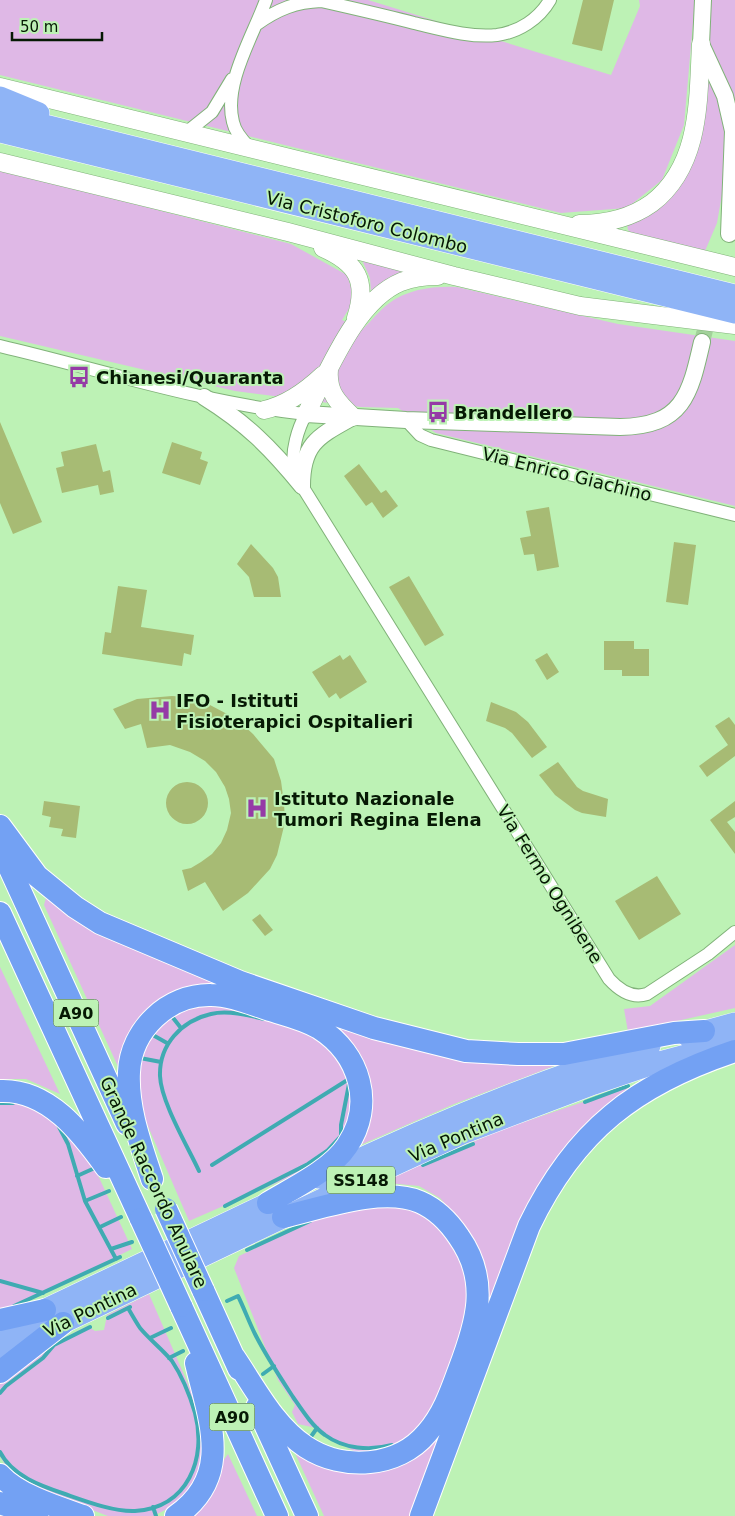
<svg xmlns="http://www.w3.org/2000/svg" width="735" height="1516" font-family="'DejaVu Sans',sans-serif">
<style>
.green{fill:#dfb8e6}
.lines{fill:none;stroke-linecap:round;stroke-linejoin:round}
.stream{stroke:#3fabb2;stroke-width:4}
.building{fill:#a7bb74}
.tertiary-tunnel{stroke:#a2d19a;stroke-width:16;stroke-dasharray:16 8;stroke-linecap:butt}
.minor-casing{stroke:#80b279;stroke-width:14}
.tertiary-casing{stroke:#80b279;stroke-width:18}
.secondary-casing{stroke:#80b279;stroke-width:19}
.trunk-casing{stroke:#fff;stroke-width:22}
.motorway-casing{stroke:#fff;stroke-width:24}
.minor{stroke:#fff;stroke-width:12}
.tertiary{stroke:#fff;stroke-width:16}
.secondary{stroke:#fff;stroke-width:18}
.trunk{stroke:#8fb4f6;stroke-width:21}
.motorway{stroke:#73a1f3;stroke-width:22}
.motorway-bridge-casing{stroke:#fff;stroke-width:24;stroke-linecap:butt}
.motorway-bridge{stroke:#73a1f3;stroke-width:22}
.labels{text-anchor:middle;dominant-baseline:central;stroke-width:4;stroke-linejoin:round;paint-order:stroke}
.shield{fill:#bdf2b5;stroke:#3d5a39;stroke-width:1}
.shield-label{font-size:16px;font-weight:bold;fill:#061904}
.street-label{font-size:18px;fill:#061904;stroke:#bdf2b5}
.poi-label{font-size:18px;font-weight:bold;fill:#061904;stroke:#bdf2b5;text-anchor:start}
</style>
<rect width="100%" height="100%" fill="#bdf2b5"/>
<path class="green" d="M0,0H368L611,75L640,6L639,0H695L684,125L662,180L627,208L561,213L0,75Z
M708,0H735V116L706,39Z
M706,70L725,117L726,172L717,223L705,251L633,235L628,230L627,224L668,194Z
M0,170L291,244L347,275L355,299L342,320L362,330C371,321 379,311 388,304C408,289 433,286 457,287L618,324L735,341V506L436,433L398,408L361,407L235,391L0,336Z
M362,260L405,271L394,276L371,292L370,278Z
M46,898L235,986L178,995L120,1071L44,905Z
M735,945V1008L628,1032L624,1009L650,1006Z
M0,967L60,1094L26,1079H0Z
M199,1002H230L313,1031L339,1050L357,1107L332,1151L290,1177L189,1221L141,1110L137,1068L142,1047L158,1025Z
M330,1019L575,1058L454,1104L349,1150L369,1076L359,1052Z
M627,1087V1095L588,1127L487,1327L461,1223L440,1198L419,1186L378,1182L501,1130Z
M0,1096L38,1103L90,1158L132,1249L0,1314Z
M389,1205L404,1207L432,1218L461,1252L471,1277L470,1323L436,1414L406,1444L359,1454L320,1432L316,1428L298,1424L292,1412L295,1405L278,1380L234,1268L239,1256L323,1216Z
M149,1294L205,1423L200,1481L181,1502L153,1516H108L24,1484L7,1468L0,1456V1384C9,1362 65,1338 87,1326L95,1331L104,1330L107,1315Z
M452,1415L418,1516H324L289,1440L357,1473L377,1472L395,1468L409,1462L432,1444Z
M228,1454L257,1516H188L210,1496L223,1461Z"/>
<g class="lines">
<path class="stream" d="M170,1014L181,1028
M151,1034L167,1043
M140,1058L161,1062
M585,1102L628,1086
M0,1103H13
M58,1125L68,1144L85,1201L116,1259
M212,1165L349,1079
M423,1165L473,1144
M199,1171C188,1147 161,1102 160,1076C159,1045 181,1021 211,1014C227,1010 248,1015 264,1019
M77,1176L97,1167
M85,1201L109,1191
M225,1206L308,1164L327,1151L341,1136V1125L350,1079
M100,1227L121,1217
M111,1249L132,1242
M247,1250L310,1221
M0,1281L43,1293
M227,1301L238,1296C244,1308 249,1322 255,1334C266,1356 280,1377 293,1397C302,1410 312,1426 325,1435C344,1449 370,1451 392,1445
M14,1306L120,1257
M108,1318L130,1307
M150,1338L171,1328
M169,1358L183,1351
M263,1374L274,1366
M0,1393L6,1386L43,1358L54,1345L90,1327
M310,1438L317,1428
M0,1452C12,1476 41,1486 65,1494C85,1501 114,1512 135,1511C188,1508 207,1458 195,1413C190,1396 182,1376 172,1361C162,1349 150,1340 140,1328C136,1322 132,1315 128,1308
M153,1507L156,1516"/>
</g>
<path class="building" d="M583,0H614L602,51L572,44Z
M0,422L42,522L13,534L0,503Z
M172,442L202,452L200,459L208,462L200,485L162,473Z
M96,444L103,472L110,470L114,492L100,495L98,485L62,493L56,468L64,466L61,452Z
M359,464L381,493L386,490L398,506L383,518L372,502L366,506L344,476Z
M549,507L559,567L537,571L534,554L524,555L520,538L531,536L526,511Z
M674,542L696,545L688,605L666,602Z
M251,544L273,568L278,577L281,597H254L249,577L237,564Z
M409,576L444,635L425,646L389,587Z
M118,586L147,590L141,627L194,635L191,655L184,653L182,666L102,654L105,632L111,633Z
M604,641H634V649H649V676H622V670H604Z
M547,653L559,672L547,680L535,660Z
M340,655L343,660L350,655L367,682L340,699L336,693L329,698L312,672Z
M172,696L187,697L210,705L229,715L241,723L253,734L274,759L281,781L284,803L285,822L277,855L270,869L248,893L223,911L205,882L188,891L182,870L191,868L201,862L212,854L221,843L227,830L231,813L229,799L225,787L216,772L205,761L190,752L170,745L147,748L141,724L125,729L113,709L137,699Z
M491,702L516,712L528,722L547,747L532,758L512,733L505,728L486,721Z
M729,717L735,725V756L707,777L699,766L728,745L715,726Z
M558,762L577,787L583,791L608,799L606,817L582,813L575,810L555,795L539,775Z
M166 803a21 21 0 1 1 42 0a21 21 0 1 1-42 0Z
M44,801L80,806L76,838L61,836L63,829L49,827L51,817L42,815Z
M735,801V817L727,822L735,832V854L710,820Z
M657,876L681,914L639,940L615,901Z
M260,914L273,930L265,936L252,920Z"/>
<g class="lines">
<path class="tertiary-tunnel" d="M702,342L725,250"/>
<g class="minor-casing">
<path id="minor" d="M257,24C278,9 296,2 321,1C352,8 383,15 414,23C440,29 470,38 497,35C519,32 539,19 550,0
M187,132L212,112L232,79
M250,148C243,141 235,132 233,122C223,84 253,36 266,0
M0,346C102,370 202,403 306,414C298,428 291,451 294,468C295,474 299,480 302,486L609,979C619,990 632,999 647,994L708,954L735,932
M406,420L420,435L431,440L735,515"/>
</g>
<g class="tertiary-casing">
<path id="tertiary" d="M703,0L701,44L725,96L733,131L729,234
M204,397C246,423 271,448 302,486
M306,414L406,420L620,427C683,426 690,395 702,342
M302,486C302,443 319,436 353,417"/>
</g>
<g class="secondary-casing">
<path id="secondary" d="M0,87L735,267
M0,162L288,232L454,276L580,306L735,325
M579,224C605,224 631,218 652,203C701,165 698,100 701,44
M323,248C357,263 368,281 356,318
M329,370C327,392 338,403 353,417
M264,410C287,405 306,391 323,375
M306,414C328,373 355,301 401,282C412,278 426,276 438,276"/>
</g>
<g class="trunk-casing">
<path id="trunk" d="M0,97L39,113
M0,114L735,295
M0,132L735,313
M687,1036L735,1023
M319,1178C427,1126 536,1081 650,1046
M0,1331L283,1196
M0,1353L360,1181L462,1134L594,1084L656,1063L735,1042"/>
</g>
<g class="motorway-casing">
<path id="motorway" d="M0,826L37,876L75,907L100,923L240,982L374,1028L466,1051L518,1054H564L674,1033L704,1031
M0,847L127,1124
M0,913L141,1219
M0,1091C48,1089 81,1132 106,1167
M152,1179C141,1145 127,1109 129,1072C131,1030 168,994 211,995C231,995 251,1004 270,1010C286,1015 304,1019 319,1028C360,1054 375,1105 347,1146C331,1170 293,1188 268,1203
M203,1290L239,1369
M181,1306L277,1516
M0,1320L45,1310
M234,1357C255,1388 274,1426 306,1447C343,1471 398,1468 427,1433C443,1415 451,1392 459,1370C477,1323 490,1281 459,1237C449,1222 436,1209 420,1202C382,1186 322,1208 283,1217
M0,1372L63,1323
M257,1407L307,1516
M0,1475C18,1495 57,1507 83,1516
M0,1503L37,1516
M176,1516C234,1476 209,1419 196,1363
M421,1516L529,1226C575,1130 636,1084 735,1051"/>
</g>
<use href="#minor" class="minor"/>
<use href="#tertiary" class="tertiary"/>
<use href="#secondary" class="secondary"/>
<use href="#trunk" class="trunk"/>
<use href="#motorway" class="motorway"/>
<g class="motorway-bridge-casing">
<path id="motorway-bridge" d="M166,1209L203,1290
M141,1219L181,1306"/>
</g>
<use href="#motorway-bridge" class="motorway-bridge"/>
</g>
<defs>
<g id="bus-bare" transform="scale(1.725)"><path d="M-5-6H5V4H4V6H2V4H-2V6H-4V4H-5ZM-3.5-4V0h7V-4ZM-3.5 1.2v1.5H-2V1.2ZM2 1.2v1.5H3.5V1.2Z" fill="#953ba6" stroke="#bdf2b5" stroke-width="2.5" paint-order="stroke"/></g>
<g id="hospital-bare" transform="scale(1.725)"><path d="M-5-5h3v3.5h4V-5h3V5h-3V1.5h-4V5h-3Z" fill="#953ba6" stroke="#bdf2b5" stroke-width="2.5" paint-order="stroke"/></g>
</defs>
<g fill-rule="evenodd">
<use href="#bus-bare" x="79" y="377"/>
<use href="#bus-bare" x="438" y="412"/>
<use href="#hospital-bare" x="160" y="710"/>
<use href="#hospital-bare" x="257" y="808"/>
</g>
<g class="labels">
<g class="shield">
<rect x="53.5" y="999.5" width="45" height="27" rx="4"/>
<rect x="327" y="1166.5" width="68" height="27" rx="4"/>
<rect x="209.5" y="1403.5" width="45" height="27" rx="4"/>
</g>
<g class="shield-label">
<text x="76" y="1013">A90</text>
<text x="361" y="1180">SS148</text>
<text x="232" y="1417">A90</text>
</g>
<g class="street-label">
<text transform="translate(367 222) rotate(14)">Via Cristoforo Colombo</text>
<text transform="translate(567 474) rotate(14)">Via Enrico Giachino</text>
<text transform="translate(550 884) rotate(58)">Via Fermo Ognibene</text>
<text transform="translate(456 1137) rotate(-23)">Via Pontina</text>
<text transform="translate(154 1182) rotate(65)">Grande Raccordo Anulare</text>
<text transform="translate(90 1310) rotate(-26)">Via Pontina</text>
</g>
<g class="poi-label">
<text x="96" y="377">Chianesi/Quaranta</text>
<text x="454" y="412">Brandellero</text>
<text x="176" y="700">IFO - Istituti<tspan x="176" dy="21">Fisioterapici Ospitalieri</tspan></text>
<text x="274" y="798">Istituto Nazionale<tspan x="274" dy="21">Tumori Regina Elena</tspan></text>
</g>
</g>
<path d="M12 32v8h90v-8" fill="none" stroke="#061904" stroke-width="2.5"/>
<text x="20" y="32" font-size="15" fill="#061904" stroke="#bdf2b5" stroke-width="4" paint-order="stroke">50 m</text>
</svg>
